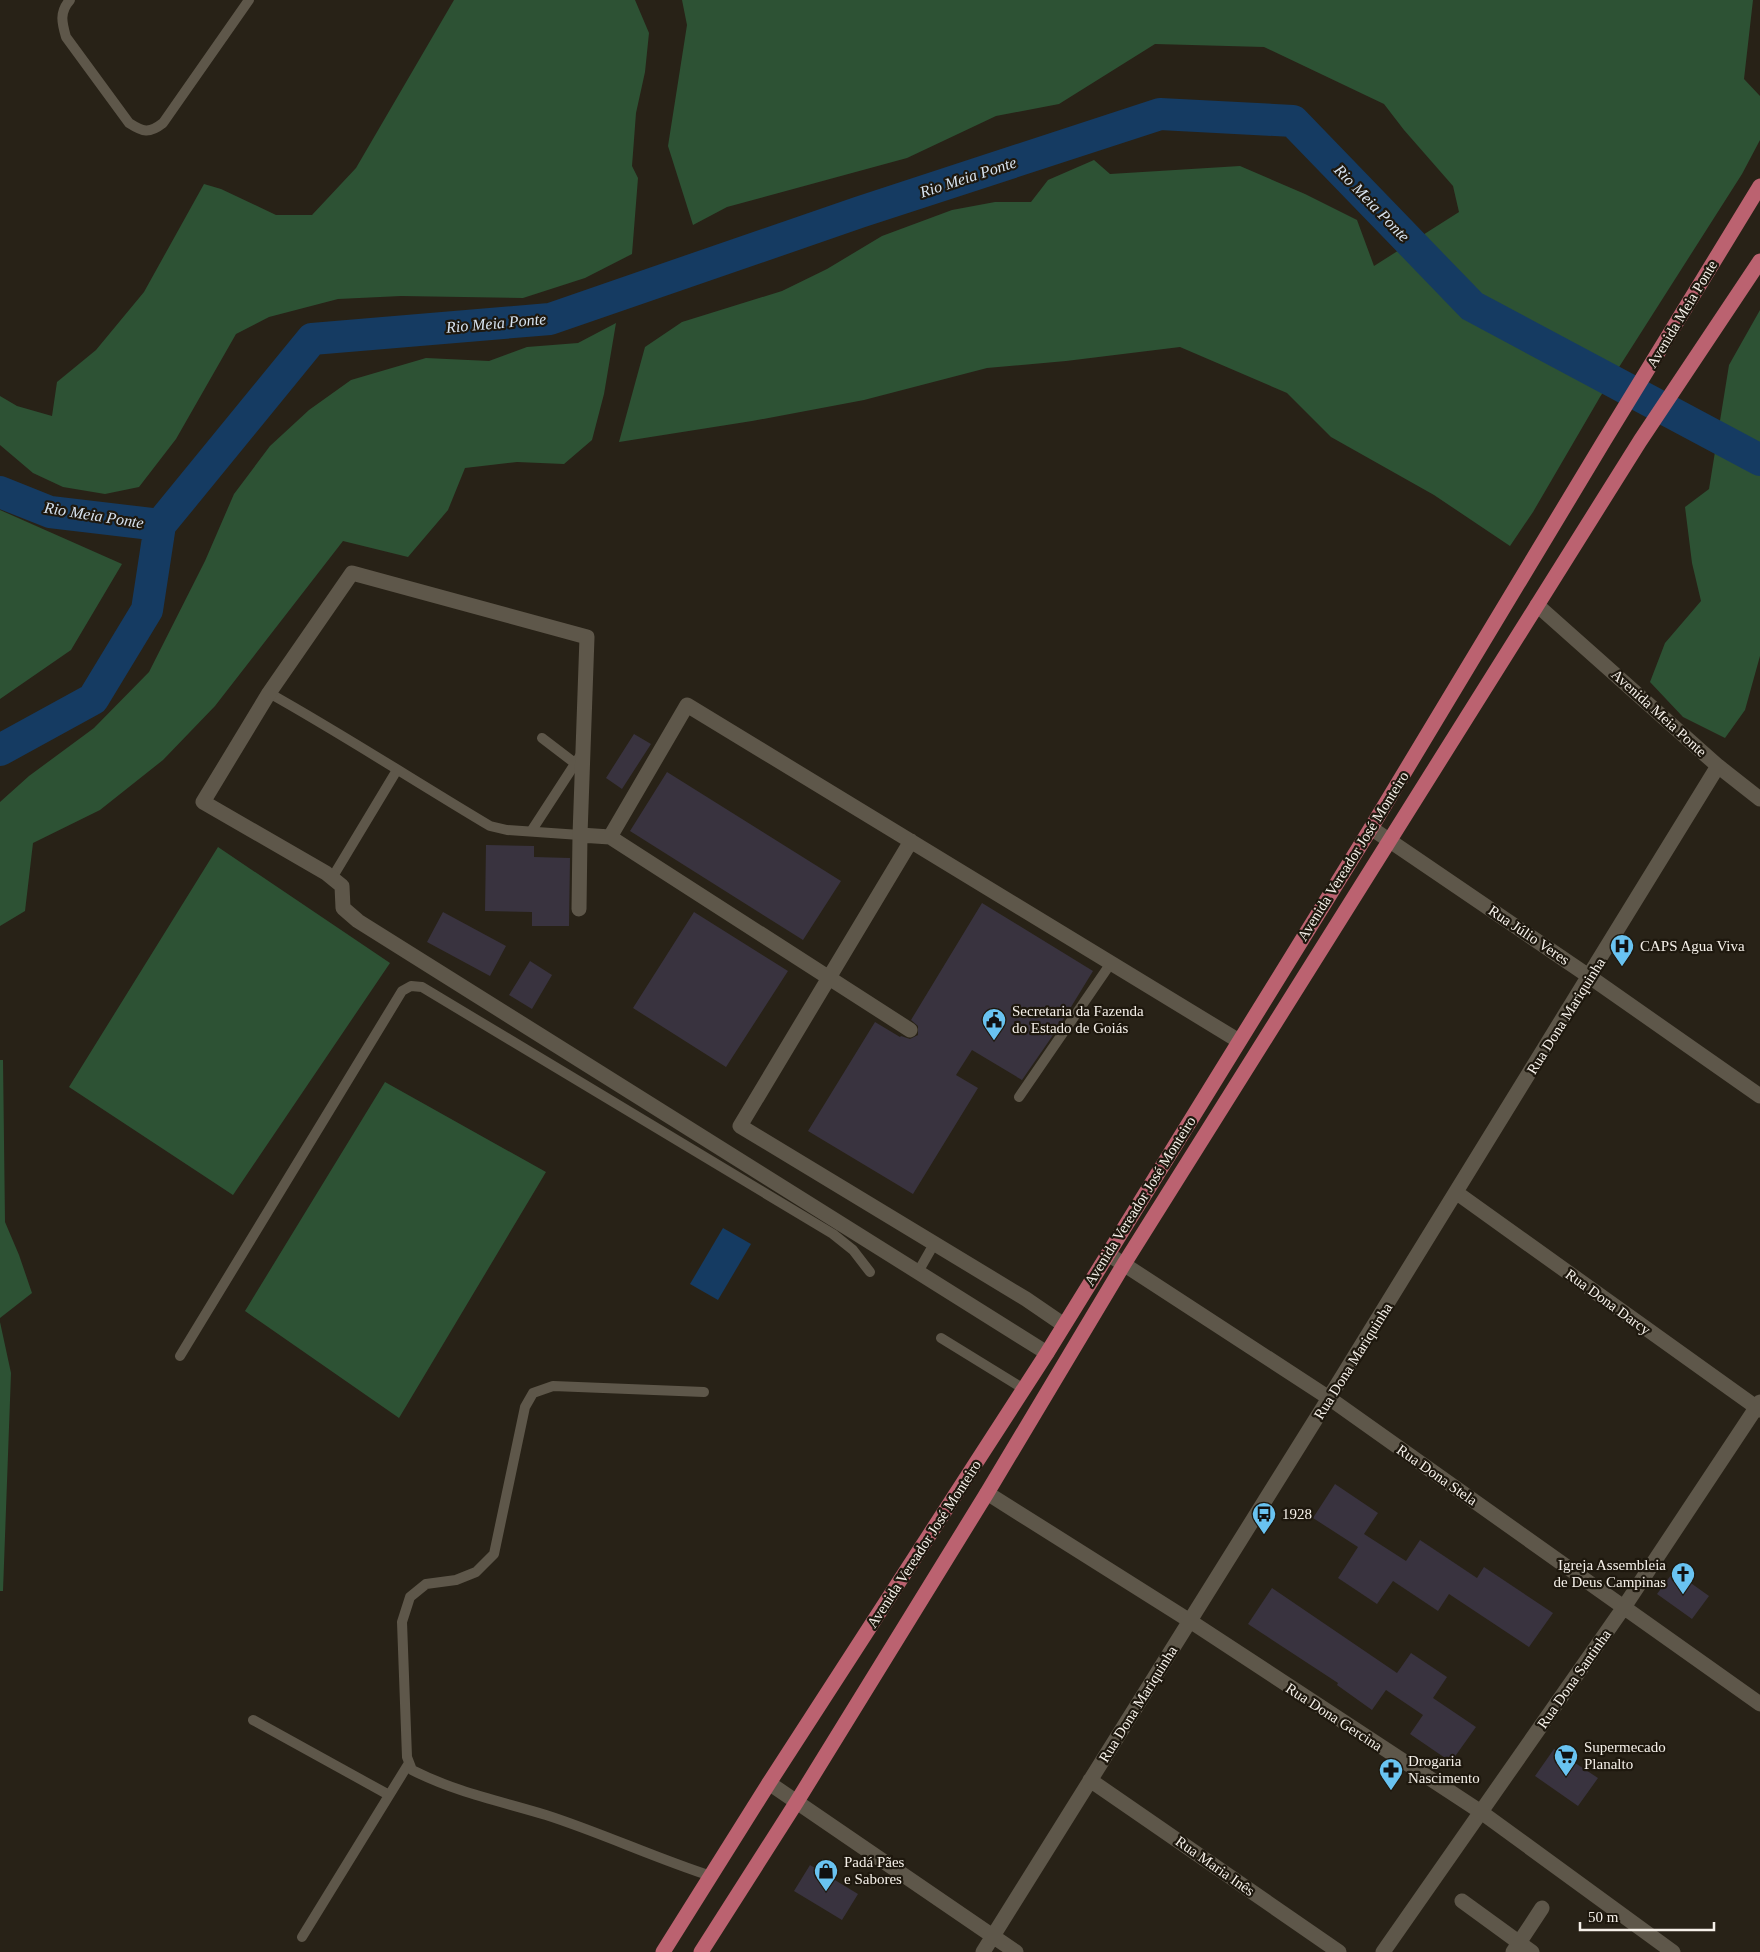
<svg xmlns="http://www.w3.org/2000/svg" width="1760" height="1952" font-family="'Times New Roman',serif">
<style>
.green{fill:#2d5234}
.water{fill:#153b62}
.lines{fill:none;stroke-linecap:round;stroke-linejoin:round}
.river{stroke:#153b62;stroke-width:32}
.building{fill:#39333f}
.lane{stroke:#5e574a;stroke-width:10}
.street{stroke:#5e574a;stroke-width:15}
.primary{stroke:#bb6270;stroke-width:15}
.labels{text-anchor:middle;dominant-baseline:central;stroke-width:4.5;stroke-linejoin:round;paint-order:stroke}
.street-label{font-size:15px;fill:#f5f0e9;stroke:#1e180e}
.poi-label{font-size:15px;fill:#f5f0e9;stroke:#1e180e;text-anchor:start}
.water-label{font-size:16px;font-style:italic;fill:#d7e3f0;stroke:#1e180e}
</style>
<rect width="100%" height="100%" fill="#282217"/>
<path class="green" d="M454,0H635L649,33L645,72L636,113L632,166L638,178L632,254L585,278L523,298L401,296L338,299L269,317L236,334L176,439L139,487L105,494L63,487L33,473L0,445V396L17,406L52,416L57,382L96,350L144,292L204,184L221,189L276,215H312L356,168Z
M682,0H1753L1744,79L1760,96V140L1742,174L1600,397L1533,512L1510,546L1434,495L1331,437L1287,393L1180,347L1066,361L987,368L864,400L752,421L619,442L645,347L682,322L782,291L827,269L882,236L952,210L995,202H1031L1048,180L1094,160L1110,174L1240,166L1305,194L1357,220L1374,266L1459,212L1453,186L1404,130L1384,104L1264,47L1155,44L1059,104L996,116L907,158L727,207L693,225L668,146L687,25Z
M1760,310V656L1745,710L1725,738L1683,717L1650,682L1665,643L1701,601L1692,563L1685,507L1709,489L1729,365Z
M616,323L604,394L592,440L564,464L517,462L465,468L448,510L408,557L343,541L215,706L163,760L100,810L33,843L25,911L0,926V802L29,776L94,728L149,672L205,561L234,494L270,446L309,410L351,380L426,358L489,361L527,347L578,343Z
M0,510L122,564L71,650L0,699Z
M218,847L390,963L233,1195L69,1087Z
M0,1060H3L5,1222L19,1255L32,1293L0,1318Z
M385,1082L546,1172L399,1418L245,1311Z
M0,1322L11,1373L3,1591H0Z"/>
<path class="water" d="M723,1228L751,1244L718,1300L690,1284Z"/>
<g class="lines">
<path class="river" d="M0,492L50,512L160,525L312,339L550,319L860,212L1160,114L1293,121L1472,306L1760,460
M0,750L93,699L147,610L160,525"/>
</g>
<path class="building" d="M634,734L651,744L622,789L606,778Z
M667,772L841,881L803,940L630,831Z
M486,845L534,846V857L570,858L569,926H532V912L485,911Z
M982,903L1093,971L1060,1025L1022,1080L972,1050L956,1075L978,1088L913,1194L808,1131L875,1022L900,1037L901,1036L910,1039L918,1035V1026L911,1020Z
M443,912L506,946L490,976L427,942Z
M694,912L788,971L726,1067L633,1008Z
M530,961L552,975L532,1009L509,995Z
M1335,1484L1378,1513L1364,1534L1406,1561L1420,1540L1477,1578L1484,1567L1553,1613L1529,1647L1449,1594L1438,1611L1393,1581L1377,1604L1338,1578L1358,1547L1313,1518Z
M1674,1571L1709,1596L1692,1619L1657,1594Z
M1272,1588L1397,1673L1411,1653L1447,1677L1433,1698L1476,1727L1451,1762L1410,1734L1423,1715L1386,1690L1372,1710L1337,1685L1338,1683L1248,1624Z
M1554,1749L1598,1778L1578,1806L1535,1776Z
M810,1865L858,1894L842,1920L794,1891Z"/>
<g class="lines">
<path class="lane" d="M70,0C59,12 62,23 66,37L129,123C143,132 149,134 163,123L249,0
M269,693C344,735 416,782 490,826L507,830L580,835
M542,738L576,764
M532,830L582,753
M332,878L397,770
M1019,1097L1111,963
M918,1272L934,1244
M941,1338L1024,1389
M180,1356L402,991L411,986L422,987L833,1234L853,1250L870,1272
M704,1392L553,1386L533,1393L525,1407L494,1554L476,1572L456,1580L426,1584L410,1597L402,1622L407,1757L412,1770C455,1792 500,1801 546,1815C602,1833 655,1858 711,1876
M253,1720L389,1795
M302,1937L409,1763"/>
<path class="street" d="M1537,605L1718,766L1760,799
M1371,828L1590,977L1760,1096
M580,835L610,837L910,1030
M610,837L687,705L1239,1041
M911,841L740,1126L1026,1299L1064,1325
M579,909L580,835L587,637L352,573L269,693L203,802L326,873L342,886L343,908L358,921L1047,1353
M1457,1193L1760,1410
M1108,1254L1329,1398L1760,1704
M987,1493L1190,1621L1481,1812L1673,1952
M1090,1780L1339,1952
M769,1783L1016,1952
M1462,1901L1532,1952
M983,1952L1329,1398L1718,766
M1383,1952L1624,1607L1760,1402
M1513,1952L1542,1908"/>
<path class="primary" d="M663,1952L769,1783L1047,1353L1371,828L1604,441L1760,186
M701,1952L796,1803L987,1493L1124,1264L1640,441L1760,261"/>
</g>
<defs>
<g id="hospital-pin" transform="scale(1.25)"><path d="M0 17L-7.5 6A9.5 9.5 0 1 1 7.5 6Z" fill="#69c3f1" stroke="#1e180e"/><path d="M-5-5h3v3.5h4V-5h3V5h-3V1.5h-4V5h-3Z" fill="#111"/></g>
<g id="civic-pin" transform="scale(1.25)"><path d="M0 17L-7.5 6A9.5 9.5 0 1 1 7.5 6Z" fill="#69c3f1" stroke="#1e180e"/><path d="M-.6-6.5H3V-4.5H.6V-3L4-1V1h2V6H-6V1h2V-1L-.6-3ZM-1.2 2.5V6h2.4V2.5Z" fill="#111"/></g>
<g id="bus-pin" transform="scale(1.25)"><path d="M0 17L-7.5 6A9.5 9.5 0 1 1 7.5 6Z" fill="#69c3f1" stroke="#1e180e"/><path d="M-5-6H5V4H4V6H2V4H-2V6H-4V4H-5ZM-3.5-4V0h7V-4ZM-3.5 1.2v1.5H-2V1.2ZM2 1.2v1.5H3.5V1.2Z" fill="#111"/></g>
<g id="church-pin" transform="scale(1.25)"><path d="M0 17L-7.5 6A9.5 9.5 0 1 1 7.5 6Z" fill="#69c3f1" stroke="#1e180e"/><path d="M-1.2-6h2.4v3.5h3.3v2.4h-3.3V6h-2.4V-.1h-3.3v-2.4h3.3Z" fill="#111"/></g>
<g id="supermarket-pin" transform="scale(1.25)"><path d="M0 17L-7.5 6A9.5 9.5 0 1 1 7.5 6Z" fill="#69c3f1" stroke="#1e180e"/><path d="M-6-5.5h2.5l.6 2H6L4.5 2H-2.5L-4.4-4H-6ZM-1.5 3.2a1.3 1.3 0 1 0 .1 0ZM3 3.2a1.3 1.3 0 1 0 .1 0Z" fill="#111"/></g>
<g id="pharmacy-pin" transform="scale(1.25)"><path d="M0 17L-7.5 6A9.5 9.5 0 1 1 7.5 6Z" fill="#69c3f1" stroke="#1e180e"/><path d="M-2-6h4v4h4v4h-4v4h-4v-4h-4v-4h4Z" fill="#111"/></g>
<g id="shop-pin" transform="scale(1.25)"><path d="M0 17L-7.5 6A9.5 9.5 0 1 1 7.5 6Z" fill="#69c3f1" stroke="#1e180e"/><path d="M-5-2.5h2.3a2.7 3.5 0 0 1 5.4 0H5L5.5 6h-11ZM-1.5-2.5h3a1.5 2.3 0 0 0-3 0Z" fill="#111"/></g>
</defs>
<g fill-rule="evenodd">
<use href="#hospital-pin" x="1622" y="946"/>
<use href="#civic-pin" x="994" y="1020"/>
<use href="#bus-pin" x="1264" y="1514"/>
<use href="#church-pin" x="1683" y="1574"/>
<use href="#supermarket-pin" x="1566" y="1756"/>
<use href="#pharmacy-pin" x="1391" y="1770"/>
<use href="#shop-pin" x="826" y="1871"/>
</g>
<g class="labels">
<g class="street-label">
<text transform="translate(1682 314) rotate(-59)">Avenida Meia Ponte</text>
<text transform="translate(1659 713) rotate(42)">Avenida Meia Ponte</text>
<text transform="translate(1353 856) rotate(-58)">Avenida Vereador José Monteiro</text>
<text transform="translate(1529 935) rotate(34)">Rua Júlio Veres</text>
<text transform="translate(1566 1016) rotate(-58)">Rua Dona Mariquinha</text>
<text transform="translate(1140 1201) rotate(-58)">Avenida Vereador José Monteiro</text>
<text transform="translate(1608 1302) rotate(36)">Rua Dona Darcy</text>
<text transform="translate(1353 1361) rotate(-58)">Rua Dona Mariquinha</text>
<text transform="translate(1437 1475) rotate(35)">Rua Dona Stela</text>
<text transform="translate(924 1544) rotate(-57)">Avenida Vereador José Monteiro</text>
<text transform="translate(1574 1679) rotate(-55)">Rua Dona Santinha</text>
<text transform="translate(1138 1704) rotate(-58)">Rua Dona Mariquinha</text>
<text transform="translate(1334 1717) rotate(33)">Rua Dona Gercina</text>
<text transform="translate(1215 1866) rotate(35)">Rua Maria Inês</text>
</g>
<g class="poi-label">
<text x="1640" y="946">CAPS Agua Viva</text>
<text x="1012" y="1011">Secretaria da Fazenda<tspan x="1012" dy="17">do Estado de Goiás</tspan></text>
<text x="1282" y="1514">1928</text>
<text x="1666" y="1565" text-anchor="end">Igreja Assembleia<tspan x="1666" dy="17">de Deus Campinas</tspan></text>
<text x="1584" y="1747">Supermecado<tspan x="1584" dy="17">Planalto</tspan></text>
<text x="1408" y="1761">Drogaria<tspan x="1408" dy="17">Nascimento</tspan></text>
<text x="844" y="1862">Padá Pães<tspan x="844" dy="17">e Sabores</tspan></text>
</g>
<g class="water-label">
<text transform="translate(968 177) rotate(-18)">Rio Meia Ponte</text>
<text transform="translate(1372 203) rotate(46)">Rio Meia Ponte</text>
<text transform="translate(496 323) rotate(-5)">Rio Meia Ponte</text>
<text transform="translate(94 515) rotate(9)">Rio Meia Ponte</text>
</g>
</g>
<path d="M1580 1922v8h134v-8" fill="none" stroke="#f5f0e9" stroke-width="2.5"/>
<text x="1588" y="1922" font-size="15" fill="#f5f0e9" stroke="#1e180e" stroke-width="4" paint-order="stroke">50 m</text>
</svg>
